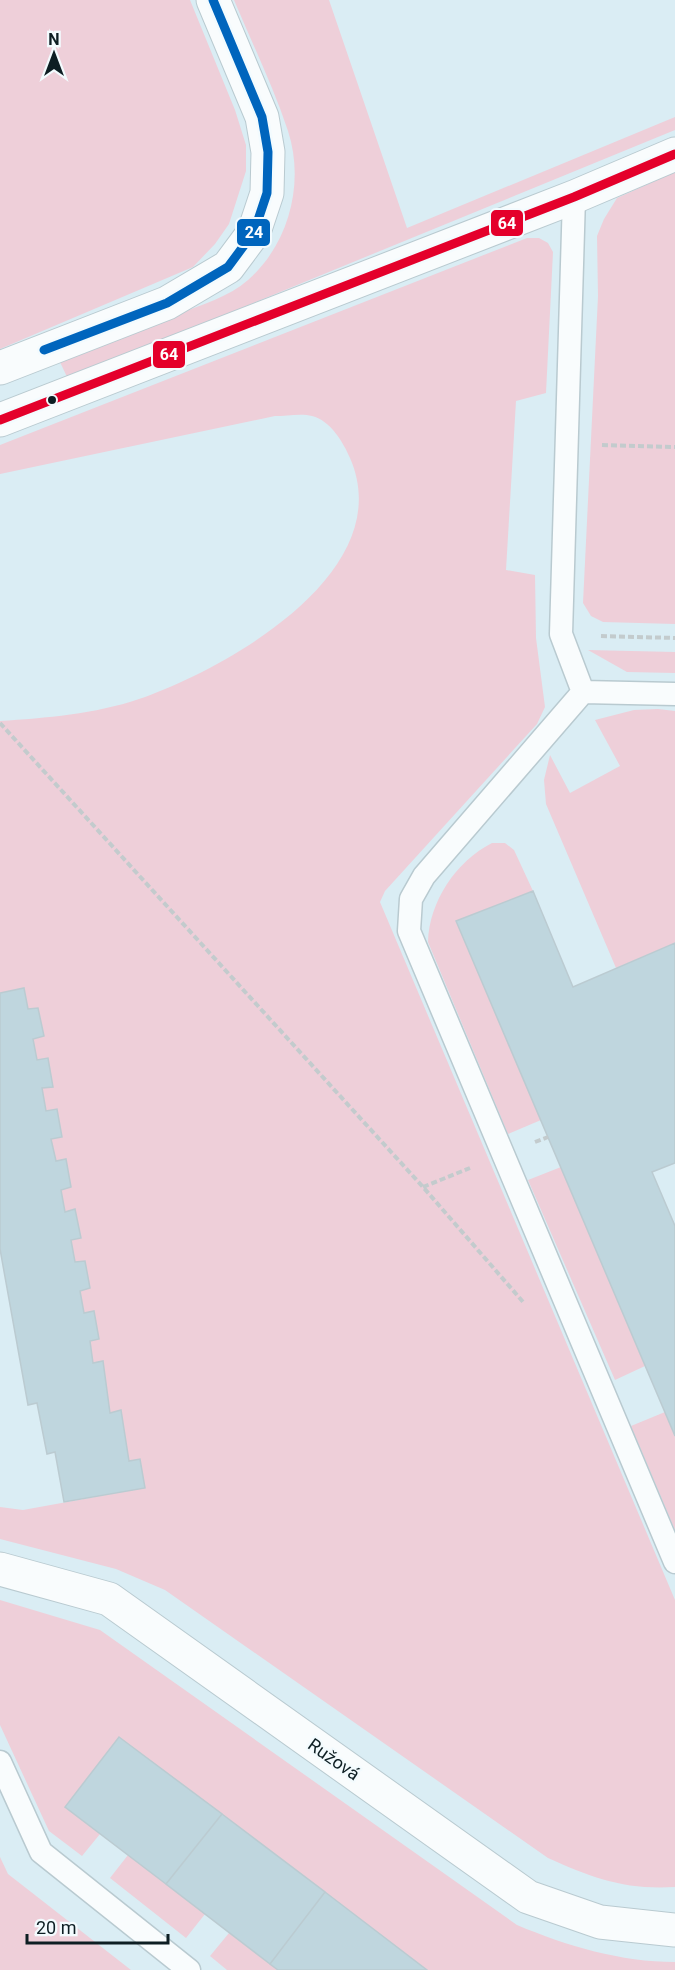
<svg xmlns="http://www.w3.org/2000/svg" width="675" height="1970" font-family="Roboto,sans-serif">
<style>
.green{fill:#eecfd9}
.building{fill:#bfd6de;stroke:#bbcbd1;stroke-width:1.5}
.lines{fill:none;stroke-linecap:round;stroke-linejoin:round}
.service-casing{stroke:#b9cad0;stroke-width:25}
.minor-casing{stroke:#b9cad0;stroke-width:35}
.path{stroke:#c3cbcd;stroke-width:4;stroke-dasharray:6 3;stroke-linecap:butt}
.service{stroke:#f9fcfd;stroke-width:22}
.minor{stroke:#f9fcfd;stroke-width:33}
.bus-1-casing{stroke:#f3fbfe;stroke-width:14}
.bus-2-casing{stroke:#f3fbfe;stroke-width:14}
.bus-1{stroke:#0065bd;stroke-width:9}
.bus-2{stroke:#e4002b;stroke-width:9}
.bus-dot{fill:#0d1e23;stroke:#f3fbfe;stroke-width:2}
.labels{text-anchor:middle;dominant-baseline:central;stroke-width:4.5;stroke-linejoin:round;paint-order:stroke}
.street-label{font-size:18px;fill:#0d1e23;stroke:#f3fbfe}
.line-badge{stroke:#f3fbfe;stroke-width:2}
.badge-label{font-size:16px;text-anchor:middle;font-weight:bold;fill:#fff}
</style>
<rect width="100%" height="100%" fill="#daedf4"/>
<path class="green" d="M0,0H190L235,110L246,145V171L229,224L215,244L193,267L0,349Z
M234,0H329L407,228L675,117V130L68,379L60,362C100,346 139,330 178,314C201,305 229,297 248,280C289,244 305,183 288,131C273,86 252,43 234,0Z
M675,172V624L603,622L591,616L583,603L598,296L597,236L604,219L617,198Z
M527,238H539L548,243L553,252L546,393L516,401L506,570L535,575L536,638L545,707L537,724L385,891L380,902L675,1600V1887C624,1890 593,1878 548,1858L165,1590L116,1569L0,1539V1507L23,1510L144,1488L140,1459L129,1461L121,1411L110,1413L103,1362L93,1363L90,1341L99,1339L94,1311L84,1313L80,1291L85,1261L75,1262L71,1240L81,1238L75,1210L65,1212L61,1190L71,1187L66,1159L56,1161L51,1139L62,1137L57,1109L46,1111L42,1088L52,1087L47,1058L37,1060L33,1039L38,1008L28,1009L24,988L0,993V721C46,718 95,714 139,699C226,669 400,572 350,458C343,442 331,421 312,416C302,413 286,416 275,416L0,474V445Z
M588,650L675,652V673L627,672Z
M658,709L675,711V943L616,968L546,804L544,780L550,755L570,793L620,766L595,720L634,710Z
M492,843H505L514,850L533,891L541,1120L508,1134L428,942C429,902 456,861 492,843Z
M561,1167L645,1366L615,1380L528,1180Z
M665,1412L675,1436V1530L631,1426Z
M0,1600L100,1630L517,1925C567,1946 621,1962 675,1962V1970H427L325,1892L66,1807L100,1834L82,1856L49,1831L0,1725Z
M128,1855L205,1914L186,1938L110,1878Z
M0,1857L8,1874L131,1970H0Z
M229,1933L278,1970H227L210,1956Z"/>
<path class="building" d="M533,891L573,987L675,943V1163L652,1172L675,1226V1436L456,921Z
M24,988L28,1009L38,1008L44,1036L33,1039L37,1060L48,1058L53,1087L42,1088L46,1111L57,1109L62,1137L51,1139L56,1161L66,1159L71,1187L61,1190L65,1212L75,1209L81,1238L71,1240L75,1262L85,1261L90,1288L80,1291L84,1313L94,1311L99,1339L90,1341L93,1363L103,1361L110,1413L121,1410L129,1461L140,1459L145,1488L64,1502L55,1452L47,1454L37,1403L28,1405L0,1249V993Z
M119,1737L222,1814L166,1884L65,1807Z
M222,1814L325,1892L270,1964L166,1884Z
M325,1892L427,1970H278L270,1964Z"/>
<g class="lines">
<g class="service-casing">
<path id="service" d="M574,197L561,634L583,692
M675,694L583,692L424,876L411,899L409,931L675,1562
M0,1762L41,1852L189,1970"/>
</g>
<g class="minor-casing">
<path id="minor" d="M0,368L167,303L228,267L254,232L267,193L268,152L262,117L213,0
M0,420L574,197L675,154
M0,1569L109,1599L528,1897L600,1922L675,1930"/>
</g>
<path class="path" d="M602,445L675,447
M601,636L675,638
M0,723L423,1187L524,1303
M535,1142L548,1137
M423,1187L470,1168"/>
<use href="#service" class="service"/>
<use href="#minor" class="minor"/>
<g class="bus-1-casing">
<path id="bus-1" d="M44,350L167,303L228,267L254,232L267,193L268,152L262,117L213,0"/>
</g>
<g class="bus-2-casing">
<path id="bus-2" d="M0,420L574,197L675,154"/>
</g>
<use href="#bus-1" class="bus-1"/>
<use href="#bus-2" class="bus-2"/>
</g>
<circle class="bus-dot" cx="52" cy="400" r="5"/>
<g class="labels">
<g class="street-label">
<text transform="translate(334 1759) rotate(35)">Ružová</text>
</g>
</g>
<g class="line-badge">
<rect x="490" y="209" width="34" height="28" rx="6" fill="#e4002b"/>
<rect x="236" y="218" width="35" height="29" rx="6" fill="#0065bd"/>
<rect x="152" y="340" width="34" height="29" rx="6" fill="#e4002b"/>
</g>
<g class="badge-label">
<text x="507" y="229">64</text>
<text x="254" y="238">24</text>
<text x="169" y="360">64</text>
</g>
<g transform="translate(54 54)" stroke="#f3fbfe" stroke-width="4.5" paint-order="stroke">
<path d="M0-4.5L10 22L0 15L-10 22Z" fill="#0d1e23"/>
<text y="-9" font-size="16" font-weight="bold" text-anchor="middle" fill="#0d1e23">N</text>
</g>
<path d="M27 1934v9h141v-9" fill="none" stroke="#0d1e23" stroke-width="3"/>
<text x="36" y="1934" font-size="18" fill="#0d1e23" stroke="#f3fbfe" stroke-width="4.5" paint-order="stroke">20 m</text>
</svg>
